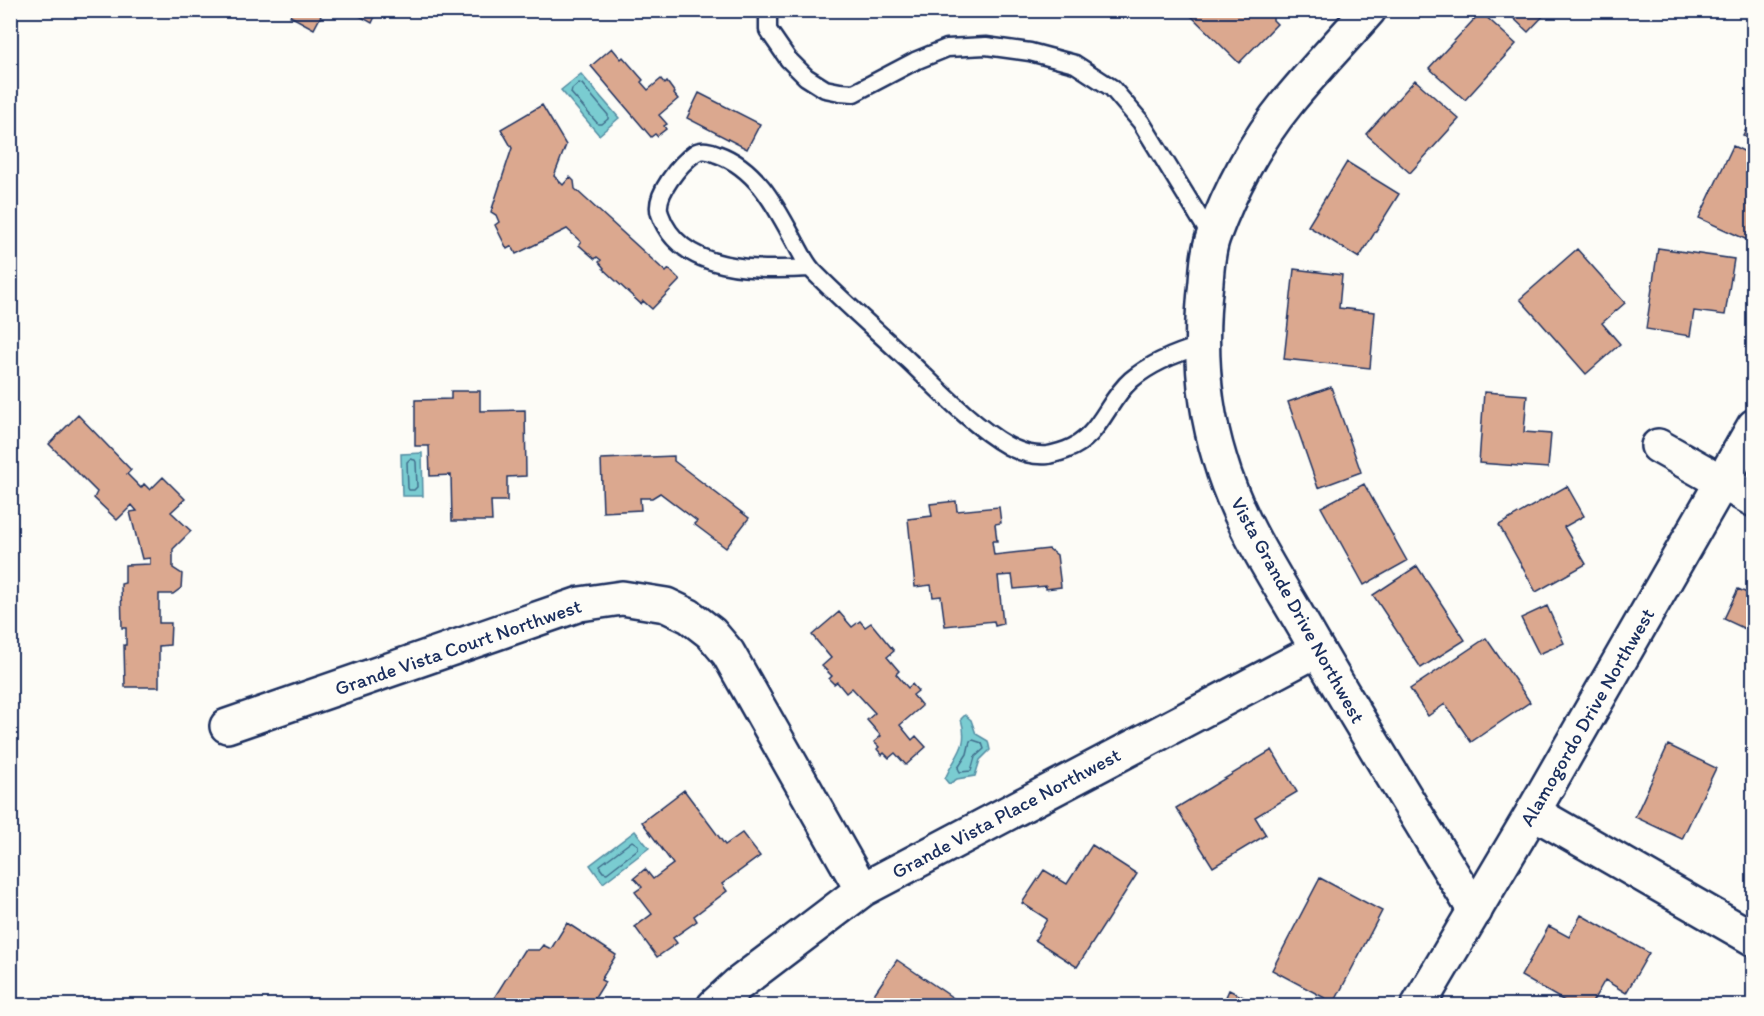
<svg xmlns="http://www.w3.org/2000/svg" width="1764" height="1016" font-family="Itim,sans-serif">
<style>
.water{fill:#7accd1;stroke:#548da3;stroke-width:1.5}
.lines{fill:none;stroke-linecap:round;stroke-linejoin:round}
.shore{stroke:#416e8c;stroke-width:1.5}
.building{fill:#dba88f;stroke:#1b2f5e;stroke-width:1.5}
.service-casing{stroke:#1b2f5e;stroke-width:21}
.minor-casing{stroke:#1b2f5e;stroke-width:38}
.tertiary-casing{stroke:#1b2f5e;stroke-width:38}
.service{stroke:#fdfcf7;stroke-width:16}
.minor{stroke:#fdfcf7;stroke-width:33}
.tertiary{stroke:#fdfcf7;stroke-width:33}
.labels{text-anchor:middle;dominant-baseline:central;stroke-width:6;stroke-linejoin:round;paint-order:stroke}
.street-label{font-size:20px;fill:#1b2f5e;stroke:#fdfcf7}
</style>
<rect width="100%" height="100%" fill="#fdfcf7"/>
<filter id="ink" filterUnits="userSpaceOnUse"><feTurbulence type="fractalNoise" baseFrequency=".0167" numOctaves="2"/><feDisplacementMap in="SourceGraphic" scale="12" xChannelSelector="R" yChannelSelector="G"/><feConvolveMatrix kernelMatrix="1 2 1 2 8 2 1 2 1" color-interpolation-filters="sRGB"/></filter>
<g filter="url(#ink)">
<path class="water" d="M581,74L619,118L599,135L561,90Z
M422,453L423,496H402L401,454Z
M965,715L971,720L976,734L988,741L990,750L980,760L975,776L957,779L949,784L945,779C954,755 970,749 961,719Z
M635,831L649,848L603,883L590,865Z"/>
<g class="lines">
<path class="shore" d="M579,83L582,84L608,115V119L602,124H598L571,93L572,89Z
M410,459L415,460L416,462L417,487L414,490H409L408,488L407,462Z
M973,740L982,743L984,749L975,757L971,771L960,772L958,768L967,754L970,741Z
M632,841L638,845V849L607,873L603,872L600,868V865Z"/>
</g>
<path class="building" d="M293,10H324L314,29L290,16Z
M349,10H378L372,23Z
M1185,10H1268L1273,15V20L1277,24L1239,63Z
M1505,10H1549L1528,32Z
M1481,12L1516,44L1465,100L1429,68Z
M612,48L621,59L623,57L643,80L641,82L648,90L661,79L665,84L667,82L675,93L674,94L678,99L659,115L667,124L664,126L666,129L657,136L655,134L651,137L591,66Z
M1415,80L1459,119L1410,173L1366,134Z
M699,93L760,124L747,149L687,118Z
M542,105L566,145L554,176L563,185L570,177L574,181L575,189L666,272L669,269L680,280L652,309L643,301L641,304L603,269L604,268L599,262L601,260L597,257L595,259L579,245L581,242L567,229L516,254L512,246L507,249L495,225L499,222L496,215L491,212L512,148L501,129Z
M1754,115V141L1743,135Z
M1733,146L1754,156V243L1699,218Z
M1347,162L1399,194L1359,258L1308,226Z
M1658,248L1734,259L1725,315L1694,311L1690,336L1646,329Z
M1577,249L1625,303L1602,323L1620,344L1586,374L1520,299Z
M1294,269L1342,275L1339,308L1375,312L1370,368L1284,359Z
M1331,387L1361,472L1318,488L1288,402Z
M451,391H480V411L525,410L526,476L507,477V501H491L492,521H452L451,475L430,476L429,446H415V400L451,399Z
M1484,392L1527,395L1524,432L1551,434L1548,468L1479,463Z
M78,415L131,470L127,474L141,488L144,484L150,490L163,477L185,499L171,512L191,531L173,549V568L182,574L181,588L173,594H159V623H171L170,645L159,646V687H125L124,645H126V628H122L121,584L125,583V565L150,564V558L142,559L130,512L137,511L132,505L117,520L94,498L97,492L49,444Z
M674,456V461L749,518L726,548L694,524L697,521L660,493L652,498H640L641,510L603,512L601,459Z
M1364,484L1407,561L1364,585L1321,507Z
M1567,486L1584,516L1564,527L1586,564L1536,592L1499,525Z
M956,501L957,511L999,507L1001,523L995,524L997,541H992L994,555L1049,549L1057,555L1061,587L1046,589V586L1014,589L1012,575L998,576L1003,624L995,626L994,621L945,626L941,596L933,597L931,585L915,587L908,519L932,516L930,504Z
M1417,566L1465,640L1421,668L1373,595Z
M1738,589L1754,596V633L1724,619Z
M1547,606L1564,643L1539,654L1521,618Z
M839,612L852,627L860,621L865,627L871,623L894,651L887,657L899,671L896,674L908,688L912,684L918,691L913,695L922,706L900,725L912,740L916,736L926,747L906,765L895,753L889,758L884,753L882,755L877,749L879,747L874,742L881,736L867,720L875,713L852,688L846,693L837,682L834,684L829,679L832,676L822,666L831,658L812,635Z
M1486,638L1530,702L1471,742L1445,704L1428,716L1410,689Z
M1668,745L1716,768L1682,839L1635,817Z
M1272,750L1297,792L1255,817L1266,835L1213,867L1176,808Z
M684,790L725,845L742,833L760,856L722,884L727,891L694,916L697,921L673,938L677,943L657,957L635,927L652,914L635,892L642,887L634,878L645,869L653,879L673,864L642,822Z
M1092,845L1137,874L1077,967L1035,940L1047,919L1022,903L1044,870L1067,884Z
M1320,878L1382,911L1334,1003L1272,970Z
M1581,915L1649,953L1626,993L1605,980L1590,1006H1573L1521,976L1549,926L1569,937Z
M567,923L616,955L601,980L605,982L590,1006H489L524,950H539L543,945L551,949Z
M897,960L965,1006H866Z
M1229,990L1261,1006H1222Z"/>
<g class="lines">
<g class="service-casing">
<path id="service" d="M768,10V30L788,59L806,77L825,89L840,92L854,93L915,61L947,48L986,46L1030,52L1075,64L1112,88L1141,122L1212,238
M810,268C759,271 680,273 660,214C653,195 681,163 695,153C702,149 711,151 717,154C757,168 776,207 795,242C800,251 805,262 812,270C843,302 877,331 910,362C938,389 974,427 1008,446C1022,453 1033,456 1048,455C1054,454 1060,452 1066,450C1100,438 1106,402 1131,380C1151,363 1176,353 1201,346"/>
</g>
<g class="minor-casing">
<path id="minor" d="M1369,10C1342,41 1313,71 1287,103C1256,141 1230,190 1213,237C1208,251 1207,267 1206,282C1199,342 1202,402 1220,460C1237,519 1272,572 1303,625C1358,721 1417,816 1475,911
M1658,446L1754,500
M227,726L580,604L622,598L666,605L689,616L711,633L728,653L862,890
M1533,812L1754,939
M714,1006L737,985L862,890L1317,650"/>
</g>
<g class="tertiary-casing">
<path id="tertiary" d="M1418,1006L1533,812L1754,426"/>
</g>
<use href="#service" class="service"/>
<use href="#minor" class="minor"/>
<use href="#tertiary" class="tertiary"/>
</g>
</g>
<g class="labels">
<g class="street-label">
<text transform="translate(1298 610) rotate(61)">Vista Grande Drive Northwest</text>
<text transform="translate(458 647) rotate(-19)">Grande Vista Court Northwest</text>
<text transform="translate(1587 717) rotate(-60)">Alamogordo Drive Northwest</text>
<text transform="translate(1006 813) rotate(-28)">Grande Vista Place Northwest</text>
</g>
</g>
<rect width="1764" height="1016" fill="none" stroke="#fdfcf7" stroke-width="36"/>
<rect x="18" y="18" width="1728" height="980" fill="none" stroke="#1b2f5e" stroke-width="2" filter="url(#ink)"/>
</svg>
